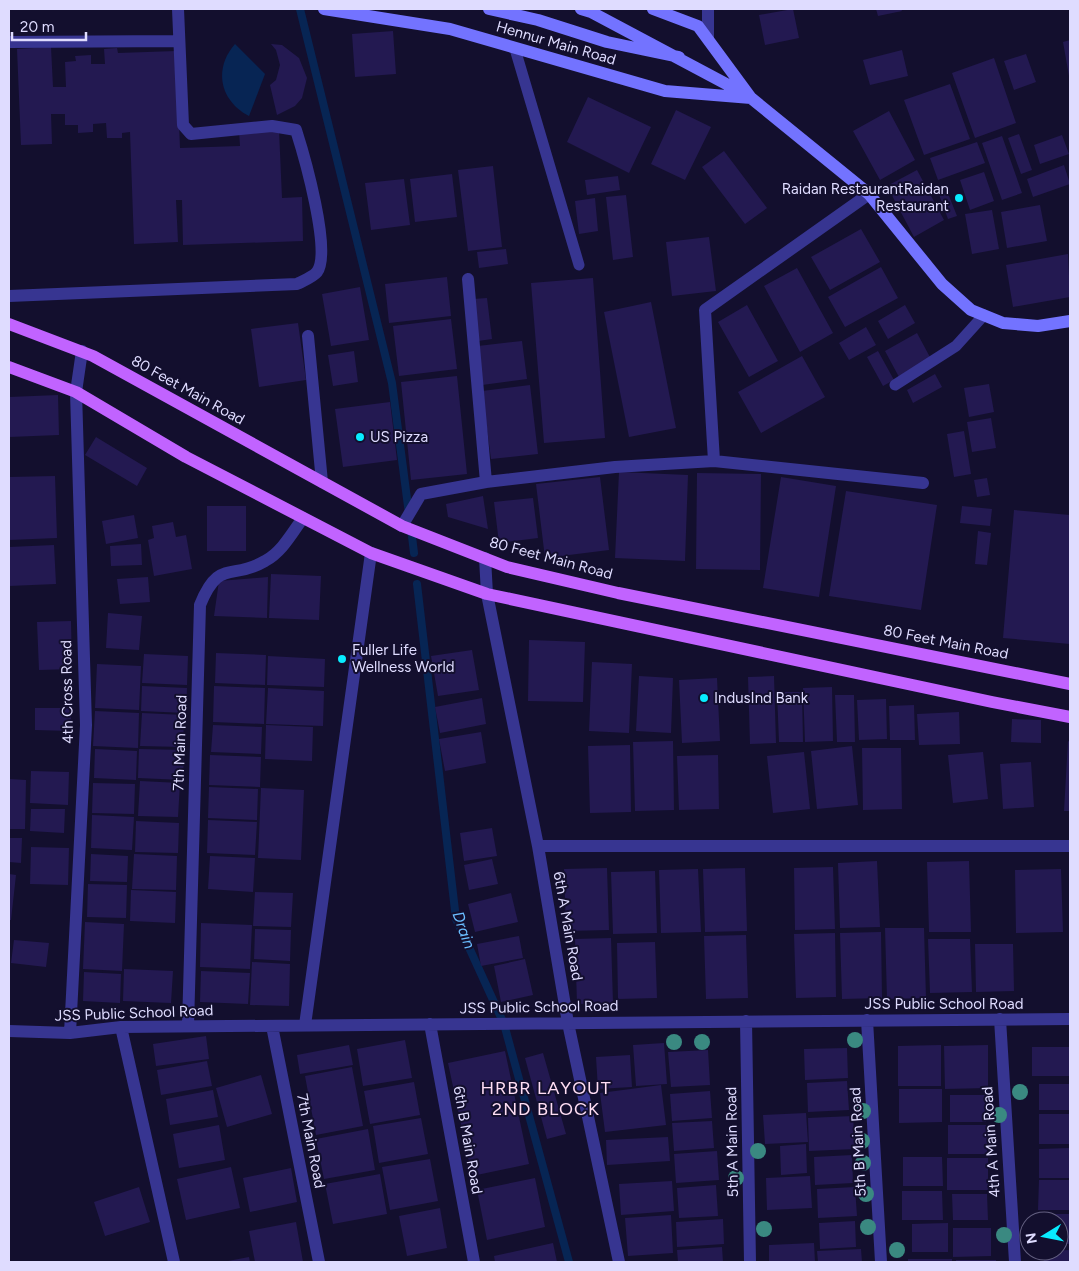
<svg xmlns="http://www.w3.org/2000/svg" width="1079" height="1271" font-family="Figtree,sans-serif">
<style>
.water{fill:#072554}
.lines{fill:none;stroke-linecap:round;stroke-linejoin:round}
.stream{stroke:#072554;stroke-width:8}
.building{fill:#231951}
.lane{stroke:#373591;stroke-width:11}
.street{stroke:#373591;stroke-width:12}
.secondary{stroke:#7373ff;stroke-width:12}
.primary{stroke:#c163ff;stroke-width:12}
.tree{fill:#3a8981}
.poi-dot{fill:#08ecff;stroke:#130f2e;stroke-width:2}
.labels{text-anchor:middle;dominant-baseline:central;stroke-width:4;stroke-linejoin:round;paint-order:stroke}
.street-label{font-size:15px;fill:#dfdcff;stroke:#130f2e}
.poi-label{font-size:15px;fill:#dfdcff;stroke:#130f2e;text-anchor:start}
.water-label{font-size:16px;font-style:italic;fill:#6abdff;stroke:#130f2e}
.quarter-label{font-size:18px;letter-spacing:1px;fill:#ffdef4;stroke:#130f2e}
</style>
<rect width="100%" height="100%" fill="#130f2e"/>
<path class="water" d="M235,44L265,74L249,116C220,101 213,69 235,44Z"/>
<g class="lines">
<path class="stream" d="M300,9L392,383L409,514
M411,528L414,553
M417,584L456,919L504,1024L569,1262"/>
</g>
<path class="building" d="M793,9L799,38L765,45L759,15Z
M876,9H901L902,11L878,16Z
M393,31L396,74L355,77L352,34Z
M1070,40V76H1069L1063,42Z
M271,44L282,45L299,58L307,78L302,98L295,106L277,115L270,85L276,80L280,65L276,50Z
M51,47L53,87H66L65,62L76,61L75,56L91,55V64H105L104,49L117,48L118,53L176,51L180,148L240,146L239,131L279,130L282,198L302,197L303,241L183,245L182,200H176L178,242L134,244L130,132L122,133V138H107L106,123L93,124V132L78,133V125H65V114H51L52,144L21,145L17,49Z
M902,50L908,76L870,85L863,60Z
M1026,54L1036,82L1014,90L1004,61Z
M994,58L1016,123L975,138L952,73Z
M950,84L970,139L924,155L904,100Z
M588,97L651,127L629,173L567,142Z
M676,110L711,127L685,180L651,164Z
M889,111L915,160L880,180L853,131Z
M1019,134L1032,170L1021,174L1008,138Z
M1062,135L1069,154L1040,164L1034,145Z
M1002,136L1022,193L1002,200L982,143Z
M977,142L985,163L938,180L930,158Z
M724,151L767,208L745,224L702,167Z
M1064,165L1070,184L1033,197L1027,179Z
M493,166L502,247L468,251L458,170Z
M917,170L944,220L914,237L887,186Z
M984,172L994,201L970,210L960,180Z
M452,174L457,217L415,222L410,179Z
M618,176L620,190L587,195L585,180Z
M404,179L410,225L371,230L365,183Z
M945,186L957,216L948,219L937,189Z
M626,195L633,257L613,260L606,197Z
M595,198L598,231L579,234L575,201Z
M1040,205L1047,241L1007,248L1001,212Z
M992,210L999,249L972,254L965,214Z
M861,229L880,262L830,290L811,257Z
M709,237L716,291L672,296L666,242Z
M506,249L508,264L479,268L477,252Z
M1068,254L1070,297L1013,307L1006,265Z
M881,267L898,298L845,327L828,297Z
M797,268L833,333L800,352L764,286Z
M447,277L451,316L389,323L385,284Z
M593,278L605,438L544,443L531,283Z
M360,287L369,340L331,346L322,294Z
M487,298L492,339L478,341L473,299Z
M651,302L676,428L629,437L604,312Z
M747,305L778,361L749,377L718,322Z
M905,305L915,323L888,339L878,321Z
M451,319L457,369L399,376L393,326Z
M298,323L306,380L259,387L251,329Z
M866,327L876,345L849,360L839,343Z
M917,333L931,359L899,377L885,351Z
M522,341L527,379L482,385L478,346Z
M354,351L358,382L333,386L328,355Z
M878,351L894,380L883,386L867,357Z
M802,356L825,397L761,433L738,392Z
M935,374L942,387L913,403L907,390Z
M457,376L467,474L411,480L401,382Z
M989,384L994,412L969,417L964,388Z
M530,385L538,454L491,459L482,391Z
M58,395L59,435L9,437V397Z
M390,402L397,460L343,467L335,409Z
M991,418L996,448L972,452L967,422Z
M964,431L971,474L954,477L947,434Z
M96,437L147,468L137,486L85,455Z
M619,472L688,475L685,561L615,558Z
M697,473L761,474L760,570L696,569Z
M55,476L57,538L9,540V477Z
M600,477L609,550L545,558L536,484Z
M781,477L836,486L819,597L763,588Z
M987,478L990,495L977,497L974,480Z
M846,491L937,505L921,610L829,596Z
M483,496L488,529L448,517L446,504Z
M533,498L538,538L499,543L494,502Z
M207,506H246V551H207Z
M962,506L992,509L990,526L960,523Z
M1014,510L1070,515V644L1003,638Z
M134,515L138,538L106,544L102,521Z
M173,522L176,537L186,535L192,569L154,576L148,540L154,538L152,526Z
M978,531L991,533L987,565L975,564Z
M141,544L142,565L111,566L110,546Z
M54,545L56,584L9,586V547Z
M271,574L321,576L319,620L269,618Z
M148,577L150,602L120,604L117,579Z
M268,577L267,618L214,616L219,581Z
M108,613L142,616L139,650L106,648Z
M71,621L72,669L39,670L37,622Z
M529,640L585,642L583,702L528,701Z
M472,650L479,690L438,696L431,656Z
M216,653L266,655L265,685L215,683Z
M144,654L188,656L187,685L142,683Z
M268,656L325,659L324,687L267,685Z
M592,662L632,664L629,733L589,731Z
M97,664L141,666L139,710L95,708Z
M639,676L673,678L671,733L636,731Z
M774,676L776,743L750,744L748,677Z
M717,678L720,741L682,743L679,680Z
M142,686L187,688L186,713L141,711Z
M214,686L265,688L264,724L213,722Z
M832,687L833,741L805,742L803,688Z
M268,688L324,691L323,726L266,724Z
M777,692H802L803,742H779Z
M835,695H854L855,742H837Z
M482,698L486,724L440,733L435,707Z
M886,699L887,739L859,740L857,700Z
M914,705L915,740H890L889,706Z
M35,708H71V731L35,730Z
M95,711L139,713L138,748L93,746Z
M959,712L960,744L919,745L917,714Z
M142,713L184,715L183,747L140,746Z
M1012,719L1041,720V743L1011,742Z
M213,725L262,727L261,754L211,752Z
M266,725L313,727L312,761L265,759Z
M481,732L486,763L445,771L439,739Z
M673,741L674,810L635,811L633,742Z
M1068,741L1070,742V811H1064Z
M630,745L631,812L590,813L588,746Z
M852,746L858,805L817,809L811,751Z
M862,748H901L902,809L863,810Z
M95,749L137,751L136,780L94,778Z
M139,749L184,750L183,780L138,778Z
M804,752L810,809L773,813L767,756Z
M983,752L988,799L953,803L948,755Z
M210,755L261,757L260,787L209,785Z
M718,755L719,809L679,810L677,756Z
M1031,762L1034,807L1003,809L1000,764Z
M31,771L69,772L68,805L30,803Z
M9,779L26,780L25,829H9Z
M140,781L180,783L178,817L138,816Z
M93,783L135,784L134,814L92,813Z
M209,787L258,789L257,820L208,818Z
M261,788L304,790L301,860L258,858Z
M31,809H65L64,833L30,831Z
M92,815L134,817L132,850L91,848Z
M208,820L257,822L255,855L207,853Z
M136,821L179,823L178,853L135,852Z
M492,828L497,856L464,861L460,833Z
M9,838H22L21,863L9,862Z
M31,847L69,848L68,885L30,884Z
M91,854L128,856L127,882L90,881Z
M134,854L177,856L176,890L132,889Z
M210,856L255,858L253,892L208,889Z
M492,859L498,884L469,890L464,865Z
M877,861L880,927L840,928L838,863Z
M969,861L971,932H929L927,862Z
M833,867L835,929L795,930L794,868Z
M607,868L609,930L566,931L564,869Z
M745,868L747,931L705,932L703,869Z
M698,869L701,932L661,933L659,870Z
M1061,869L1063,932L1016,933L1015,870Z
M655,871L657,933L613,934L611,872Z
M9,874L16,875L11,920H9Z
M88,884L127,885L126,918L87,917Z
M131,890L176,892L175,923L130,921Z
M255,892L293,893L291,927L253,926Z
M511,893L518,922L475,932L468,904Z
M85,922L124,924L122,971L83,969Z
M201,923L252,925L250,969L200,967Z
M885,928H924L926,998L887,999Z
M255,929L291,930L290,961L254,959Z
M881,932L882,998L842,999L840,933Z
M835,933L836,997L796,998L794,934Z
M746,935L748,998L706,999L704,936Z
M519,936L523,958L481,966L477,944Z
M611,938L613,1003L577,1004L575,939Z
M928,939H970L972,992L930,993Z
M14,940L49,943L46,967L11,963Z
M655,942L657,998L618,999L617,943Z
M975,944H1013L1014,991L976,992Z
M525,959L533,995L501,1002L494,966Z
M252,962L290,964L289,1006L250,1005Z
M124,969L173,971L171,1003L123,1001Z
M201,971L250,973L248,1004L200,1002Z
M84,972L121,974L120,1003L83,1001Z
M206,1036L209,1059L156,1066L153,1044Z
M405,1040L412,1078L363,1086L357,1049Z
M664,1043L667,1084L636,1086L633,1045Z
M349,1045L353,1065L300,1074L297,1055Z
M941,1045V1086H898V1046Z
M988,1045V1088L945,1089L944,1046Z
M1032,1047H1070V1076H1032Z
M847,1048L848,1078L805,1080L804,1049Z
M708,1050L710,1085L671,1087L668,1052Z
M505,1051L529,1164L472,1176L448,1063Z
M543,1053L566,1134L547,1139L525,1058Z
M630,1055L632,1087L598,1089L596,1057Z
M207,1061L212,1086L161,1095L157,1070Z
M352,1067L363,1126L316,1135L305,1076Z
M261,1075L272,1114L227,1127L216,1088Z
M847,1081L849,1110L808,1112L807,1083Z
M414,1082L420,1115L370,1124L364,1091Z
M1039,1084H1070V1110H1039Z
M661,1085L666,1125L605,1132L600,1093Z
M899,1089H942V1122L899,1123Z
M213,1090L218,1117L170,1125L166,1099Z
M710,1091L712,1118L672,1121L670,1094Z
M950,1095H986V1122H950Z
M806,1113L808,1142L765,1144L763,1115Z
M1039,1114H1070V1144H1039Z
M853,1116L855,1149L809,1151L808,1118Z
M421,1118L428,1154L379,1163L373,1126Z
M712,1121L714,1148L674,1151L672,1123Z
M219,1125L225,1160L179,1168L173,1134Z
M948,1125H987V1154H948Z
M368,1129L375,1170L324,1179L316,1139Z
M668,1137L670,1161L607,1165L606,1140Z
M806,1144L807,1173L781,1175L780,1146Z
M1070,1148V1178H1039V1149Z
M717,1151L719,1180L676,1183L674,1154Z
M852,1155L853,1183L815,1185L814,1157Z
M903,1157H942L943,1186H903Z
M947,1158H988V1190H947Z
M430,1159L438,1201L390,1210L382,1167Z
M231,1167L240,1208L186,1220L177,1179Z
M291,1168L297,1202L250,1212L243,1178Z
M380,1174L387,1214L333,1224L325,1184Z
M810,1176L812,1208L767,1210L766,1178Z
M535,1178L545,1227L487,1240L477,1190Z
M1039,1180H1070V1210H1038Z
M672,1181L674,1211L621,1215L619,1184Z
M716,1185L718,1216L679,1218L677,1188Z
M139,1187L150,1222L105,1236L94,1202Z
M855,1187L857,1216L818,1218L817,1189Z
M902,1191H942L943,1220H902Z
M952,1194H987L988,1220H953Z
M440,1208L447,1248L407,1256L399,1216Z
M1041,1214H1070V1244H1059V1221H1041Z
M671,1215L673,1253L628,1256L625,1218Z
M723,1219L724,1244L677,1247L676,1222Z
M855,1221L856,1247L820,1249L819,1223Z
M296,1222L303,1262H255L249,1231Z
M948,1223V1252H912V1224Z
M953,1228H991V1256L953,1257Z
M553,1243L557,1262H495L494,1256Z
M814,1243L815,1262H769V1245Z
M722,1247L723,1262H678L677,1250Z
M861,1249L862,1262H818L817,1251Z
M1070,1250V1262H1044V1251Z
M249,1257L250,1262H229L228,1261Z
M908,1259H952V1262H908Z
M956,1260H996V1262H956Z"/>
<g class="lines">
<path class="lane" d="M515,49L579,265
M895,385L956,346L984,315"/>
<path class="street" d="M708,9V38
M9,42L179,41
M468,279L486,482
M9,296L297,284C303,281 313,277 317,272C332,252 304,155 296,130L272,126L191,134L183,125L178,9
M308,336L322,482
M714,461L705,310L869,194
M402,526L421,494L486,482L615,467L714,461L923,483
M485,558L487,594L538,846L568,1023L619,1262
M538,846H1070
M1000,1019L1015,1262
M867,1020L881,1262
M746,1021L750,1262
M430,1024L474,1262
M305,1025L371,553
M188,1026L200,605C219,558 231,581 265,561C282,552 292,533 303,518
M272,1026L319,1262
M121,1027L174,1262
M9,1031L70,1033L121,1027L1070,1019
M70,1033L86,725L76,392L82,351"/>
<path class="secondary" d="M324,9L450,29L665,91L751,98
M489,9L538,20L607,42L679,57
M581,9L591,12L747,95
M653,9L698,26L751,98L869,194L942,284L971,310L1003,323L1038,326L1070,321"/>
<path class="primary" d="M9,324L93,356L402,526L507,567L618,593L1070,684
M9,367L76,392L186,457L371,553L487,594L992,702L1070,717"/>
</g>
<g class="tree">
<circle cx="855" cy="1040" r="8"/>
<circle cx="674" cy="1042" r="8"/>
<circle cx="702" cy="1042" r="8"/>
<circle cx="1020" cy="1092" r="8"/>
<circle cx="863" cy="1111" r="8"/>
<circle cx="999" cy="1115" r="8"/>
<circle cx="862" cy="1141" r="8"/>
<circle cx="758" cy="1151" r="8"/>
<circle cx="863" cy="1163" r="8"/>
<circle cx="736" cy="1178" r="8"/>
<circle cx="866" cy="1194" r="8"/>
<circle cx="868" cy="1227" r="8"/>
<circle cx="764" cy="1229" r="8"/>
<circle cx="1004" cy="1235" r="8"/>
<circle cx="897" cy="1250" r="8"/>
</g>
<g class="poi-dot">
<circle cx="959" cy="198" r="5"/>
<circle cx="360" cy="437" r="5"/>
<circle cx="342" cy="659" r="5"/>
<circle cx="704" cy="698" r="5"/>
</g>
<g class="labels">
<g class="street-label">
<text transform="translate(556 43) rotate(16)">Hennur Main Road</text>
<text transform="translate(188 390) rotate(29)">80 Feet Main Road</text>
<text transform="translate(551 558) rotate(15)">80 Feet Main Road</text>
<text transform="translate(946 642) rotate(11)">80 Feet Main Road</text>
<text transform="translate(67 692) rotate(-91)">4th Cross Road</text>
<text transform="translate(180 743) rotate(-88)">7th Main Road</text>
<text transform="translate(568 926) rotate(80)">6th A Main Road</text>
<text x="944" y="1004">JSS Public School Road</text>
<text transform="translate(539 1007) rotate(-1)">JSS Public School Road</text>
<text transform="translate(134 1013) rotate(-2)">JSS Public School Road</text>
<text transform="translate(468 1140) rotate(80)">6th B Main Road</text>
<text transform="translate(311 1141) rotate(79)">7th Main Road</text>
<text transform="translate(732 1142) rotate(-91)">5th A Main Road</text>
<text transform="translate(858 1142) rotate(-93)">5th B Main Road</text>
<text transform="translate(991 1142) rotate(-94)">4th A Main Road</text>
</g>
<g class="poi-label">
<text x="949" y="189" text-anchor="end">Raidan RestaurantRaidan<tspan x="949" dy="17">Restaurant</tspan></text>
<text x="370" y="437">US Pizza</text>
<text x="352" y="650">Fuller Life<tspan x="352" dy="17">Wellness World</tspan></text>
<text x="714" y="698">IndusInd Bank</text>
</g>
<g class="water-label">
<text transform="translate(464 930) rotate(70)">Drain</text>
</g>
<g class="quarter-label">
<text x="546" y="1088">HRBR LAYOUT<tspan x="546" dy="21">2ND BLOCK</tspan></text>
</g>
</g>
<rect width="1079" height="1271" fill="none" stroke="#dfdcff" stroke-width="20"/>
<g transform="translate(1044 1236) rotate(260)"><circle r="24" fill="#130f2e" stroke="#656182"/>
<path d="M0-4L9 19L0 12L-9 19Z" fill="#08ecff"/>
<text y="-8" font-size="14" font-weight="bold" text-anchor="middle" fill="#dfdcff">N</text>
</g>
<path d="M12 32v8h74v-8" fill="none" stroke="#dfdcff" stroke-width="2.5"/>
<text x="20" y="32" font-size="15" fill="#dfdcff" stroke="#130f2e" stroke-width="4" paint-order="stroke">20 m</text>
</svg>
